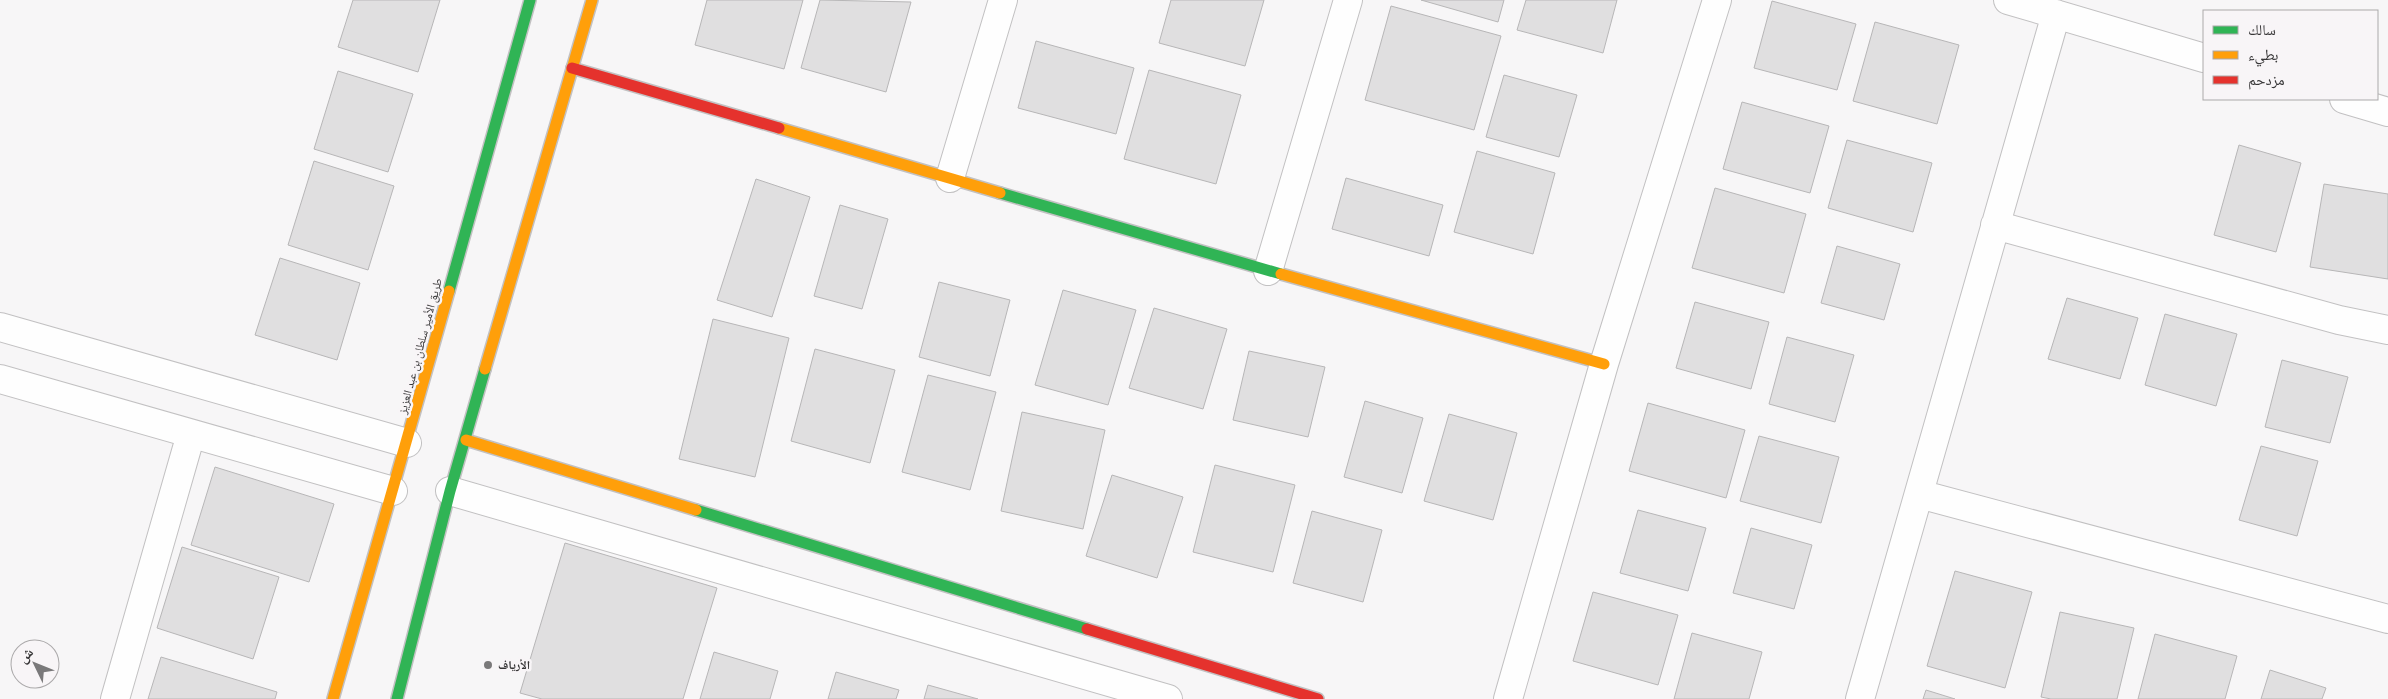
<svg xmlns="http://www.w3.org/2000/svg" width="2388" height="699" font-family="'Archivo Narrow','Noto Naskh Arabic',sans-serif">
<style>
.building{fill:#e0dfe0;stroke:#b7b6b7}
.lines{fill:none;stroke-linecap:round;stroke-linejoin:round}
.street-casing{stroke:#c2c1c2;stroke-width:30}
.fast-casing{stroke:#c2c1c2;stroke-width:14}
.slow-casing{stroke:#c2c1c2;stroke-width:14}
.jam-casing{stroke:#c2c1c2;stroke-width:14}
.street{stroke:#fefefe;stroke-width:28}
.fast{stroke:#30b455;stroke-width:11}
.slow{stroke:#ff9f0a;stroke-width:11}
.jam{stroke:#e5322d;stroke-width:11}
.poi-dot{fill:#7a797a;stroke:#f8f5f7;stroke-width:2}
.labels{text-anchor:middle;dominant-baseline:central;stroke-width:5;stroke-linejoin:round;paint-order:stroke}
.street-label{font-size:12px;fill:#373637;stroke:#f8f5f7}
.poi-label{font-size:12px;font-weight:bold;fill:#373637;stroke:#f8f5f7;text-anchor:start}
</style>
<rect width="100%" height="100%" fill="#f7f6f7"/>
<path class="building" d="M353,0H440L418,72L338,47Z
M707,0H803L784,69L695,45Z
M820,0L911,2L886,92L801,68Z
M1171,0H1264L1245,66L1159,43Z
M1421,0H1504L1498,22Z
M1526,0H1617L1603,53L1517,30Z
M1772,1L1856,24L1837,90L1754,68Z
M1391,6L1501,36L1474,130L1365,100Z
M1875,22L1959,45L1937,124L1853,101Z
M1036,41L1134,68L1116,134L1018,108Z
M1149,70L1241,95L1216,184L1124,159Z
M338,71L413,94L388,172L314,149Z
M1504,75L1577,95L1559,157L1486,137Z
M1742,102L1829,126L1810,193L1723,169Z
M1847,140L1932,163L1913,232L1828,208Z
M2239,145L2301,163L2276,252L2214,235Z
M1477,151L1555,173L1533,254L1454,232Z
M314,161L394,186L368,270L288,245Z
M1346,178L1443,205L1429,256L1332,229Z
M756,179L810,197L772,317L717,300Z
M2324,184L2388,194V279L2310,267Z
M1715,188L1806,214L1784,293L1692,268Z
M840,205L888,219L862,309L814,296Z
M1837,246L1900,264L1884,320L1821,303Z
M280,258L360,283L337,360L255,335Z
M939,282L1010,300L990,376L919,357Z
M1063,290L1136,310L1108,405L1035,385Z
M2067,298L2138,318L2120,379L2048,359Z
M1695,302L1769,322L1751,389L1676,368Z
M1154,308L1227,329L1203,409L1129,388Z
M2165,314L2237,334L2216,406L2145,385Z
M713,319L789,338L755,477L679,459Z
M1787,337L1854,355L1835,422L1769,404Z
M815,349L895,370L870,463L791,441Z
M1249,351L1325,367L1308,437L1233,420Z
M2282,360L2348,377L2330,443L2265,427Z
M928,375L996,392L970,490L902,472Z
M1365,401L1423,418L1402,493L1344,477Z
M1648,403L1745,430L1726,498L1629,471Z
M1022,412L1105,430L1083,529L1001,511Z
M1449,414L1517,433L1493,520L1424,501Z
M1759,436L1839,457L1821,523L1740,501Z
M2261,446L2318,461L2297,536L2239,520Z
M1215,465L1295,485L1273,572L1193,552Z
M215,467L334,504L309,582L191,545Z
M1112,475L1183,497L1157,578L1086,556Z
M1638,510L1706,528L1688,591L1620,573Z
M1312,511L1382,530L1363,602L1293,583Z
M1751,528L1812,545L1794,609L1733,593Z
M565,543L717,588L683,699H542L520,693Z
M182,547L279,577L253,659L157,628Z
M1955,571L2032,592L2005,688L1927,666Z
M1593,592L1678,615L1658,685L1573,661Z
M2060,612L2134,628L2117,699H2051L2041,697Z
M1692,633L1762,652L1749,699H1674Z
M2155,634L2237,656L2225,699H2138Z
M714,652L778,671L770,699H700Z
M161,657L277,692L275,699H148Z
M2270,670L2326,688L2322,699H2261Z
M836,672L899,690L896,699H828Z
M928,685L978,699H924Z
M1926,690L1955,699H1923Z"/>
<g class="lines">
<g class="street-casing">
<path id="street" d="M2008,0L2204,58
M2344,99L2388,112
M950,178L1003,0
M1995,225L2339,320L2388,330
M1268,271L1348,0
M0,327L407,443
M0,379L393,491
M450,491L1168,699
M1919,494L2388,619
M115,699L191,434
M1508,699L1604,364L1717,0
M1860,699L2056,14"/>
</g>
<g class="fast-casing">
<path id="fast" d="M1000,193L1281,274
M449,291L530,0
M696,510L1087,629
M397,699L450,491L485,369"/>
</g>
<g class="slow-casing">
<path id="slow" d="M779,128L1000,193
M1281,274L1604,364
M485,369L592,0
M466,440L696,510
M333,699L449,291"/>
</g>
<g class="jam-casing">
<path id="jam" d="M572,68L779,128
M1087,629L1318,699"/>
</g>
<use href="#street" class="street"/>
<use href="#fast" class="fast"/>
<use href="#slow" class="slow"/>
<use href="#jam" class="jam"/>
</g>
<circle class="poi-dot" cx="488" cy="665" r="5"/>
<g class="labels">
<g class="street-label">
<text transform="translate(420 346) rotate(-75)">طريق الأمير سلطان بن عبد العزيز</text>
</g>
<g class="poi-label">
<text x="498" y="665">الأرياف</text>
</g>
</g>
<rect x="2203" y="10" width="175" height="90" fill="#f8f5f7" stroke="#aba9aa"/>
<rect x="2213" y="26" width="25" height="8" fill="#30b455" stroke="#aba9aa"/>
<text x="2248" y="35" font-size="15" fill="#373637">سالك</text>
<rect x="2213" y="51" width="25" height="8" fill="#ff9f0a" stroke="#aba9aa"/>
<text x="2248" y="60" font-size="15" fill="#373637">بطيء</text>
<rect x="2213" y="76" width="25" height="8" fill="#e5322d" stroke="#aba9aa"/>
<text x="2248" y="85" font-size="15" fill="#373637">مزدحم</text>
<g transform="translate(35 664) rotate(313)"><circle r="24" fill="#f8f5f7" stroke="#aba9aa"/>
<path d="M0-4L9 19L0 12L-9 19Z" fill="#7a797a"/>
<text y="-8" font-size="14" font-weight="bold" text-anchor="middle" fill="#373637">ش</text>
</g>
</svg>
